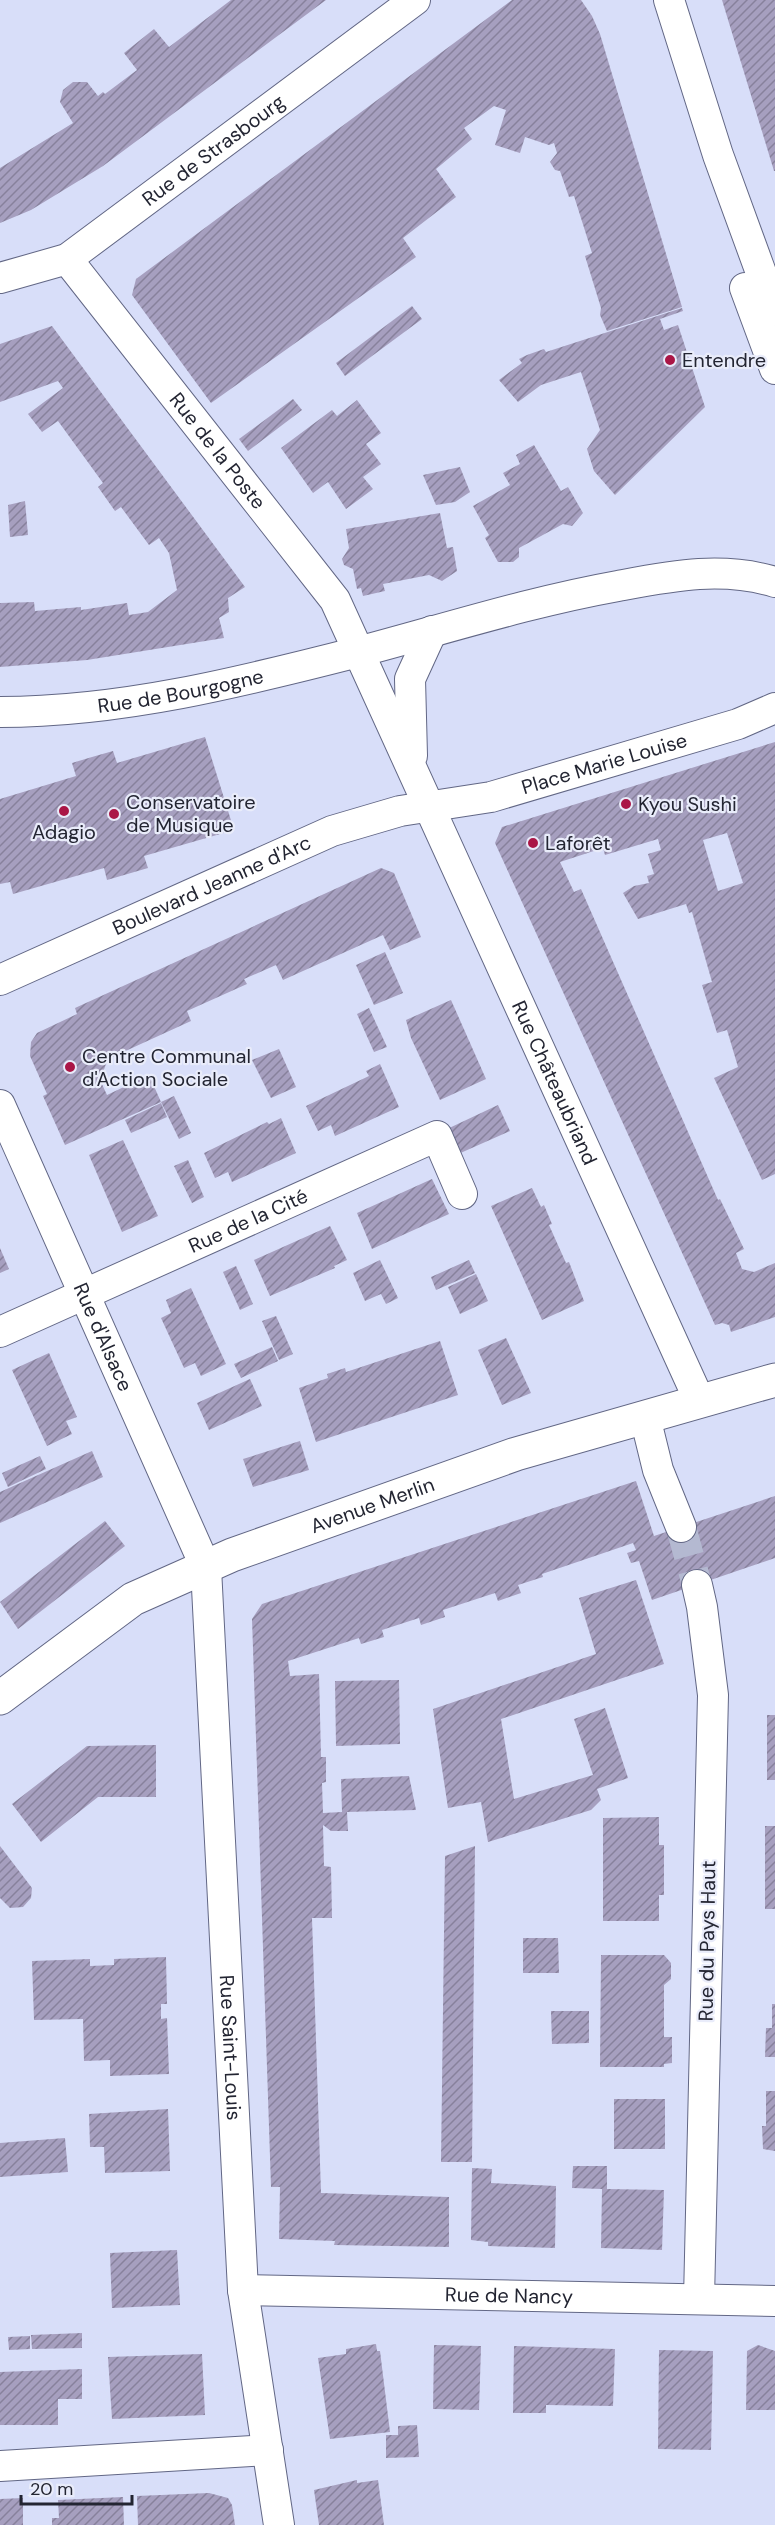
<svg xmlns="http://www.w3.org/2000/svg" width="775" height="2525" viewBox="0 0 775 2525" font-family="'DM Sans',sans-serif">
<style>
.building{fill:url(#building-hatch);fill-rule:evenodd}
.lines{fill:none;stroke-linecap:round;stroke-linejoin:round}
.street-tunnel{stroke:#b4b9d1;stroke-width:30;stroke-dasharray:30 15;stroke-linecap:butt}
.street-casing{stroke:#626785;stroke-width:32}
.secondary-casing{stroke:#626785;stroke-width:35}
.street{stroke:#fff;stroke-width:30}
.secondary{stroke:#fff;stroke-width:33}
.poi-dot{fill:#aa1646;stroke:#e9ecfa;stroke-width:2}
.labels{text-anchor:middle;stroke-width:4.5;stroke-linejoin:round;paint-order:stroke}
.street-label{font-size:20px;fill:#232532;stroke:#e9ecfa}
.poi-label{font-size:20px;fill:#232532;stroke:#e9ecfa;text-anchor:start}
</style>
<defs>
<pattern id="building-hatch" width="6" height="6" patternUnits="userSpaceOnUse" patternTransform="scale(1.5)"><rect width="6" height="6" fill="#a69fbf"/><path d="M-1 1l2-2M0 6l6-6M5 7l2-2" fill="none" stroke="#87819c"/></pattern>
</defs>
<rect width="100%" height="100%" fill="#d8def9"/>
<!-- building -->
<g class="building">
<polygon points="231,0 326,0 103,166 31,210 0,223 0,168 73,123 60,102 63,90 73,82 87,82 98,96 103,92 105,94 137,70 124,53 154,29 169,47"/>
<polygon points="512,0 581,0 592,16 600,34 682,307 607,331 600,315 601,308 585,256 592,253 574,196 569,197 560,171 555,170 550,162 557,153 554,143 549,145 525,137 520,153 495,145 506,110 494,106 464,128 472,139 436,169 456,197 403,238 416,257 211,403 132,295 136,279"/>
<polygon points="722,0 775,0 775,171 774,171"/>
<polygon points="412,306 422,319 345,376 336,363"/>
<polygon points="682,308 683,311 660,319 664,330 678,325 705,407 615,495 594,471 587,449 600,430 581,372 541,385 518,402 499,380 522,363 519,359 527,355 544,349 546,352"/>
<polygon points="52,326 245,587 228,598 229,612 219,618 224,638 87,660 0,667 0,603 34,602 35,611 81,607 81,610 127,603 129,615 148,612 177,590 169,553 159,538 149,545 121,507 115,511 98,487 103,483 58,421 42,432 28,414 63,388 58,381 0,402 0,344"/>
<polygon points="293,399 302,410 248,451 239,439"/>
<polygon points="357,400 381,433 366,444 381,464 363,477 373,489 346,509 328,482 313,493 281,448 332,410 337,416"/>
<polygon points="534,445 561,491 568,487 583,513 572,526 563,524 519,548 519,557 513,562 498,562 485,538 489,535 473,506 510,485 503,473 520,464 516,455"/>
<polygon points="460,467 470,492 455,502 436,505 423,475"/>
<polygon points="25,501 28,535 10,537 8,505"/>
<polygon points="440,513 447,548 453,547 457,571 442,581 429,575 383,584 385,591 363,596 361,588 357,589 353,569 344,565 342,559 349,548 346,529"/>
<polygon points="205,737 234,830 144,856 148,868 107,880 104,868 13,894 10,882 0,884 0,799 76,776 72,763 92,757 113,751 117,763"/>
<path d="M 775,742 L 775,1174 L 762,1180 L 714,1078 L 738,1067 L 727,1030 L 717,1033 L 702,985 L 712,982 L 692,912 L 689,913 L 686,904 L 638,919 L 623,893 L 634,886 L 649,883 L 647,876 L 654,874 L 648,854 L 661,850 L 658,839 L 605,855 L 603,848 L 560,862 L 574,892 L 581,889 L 718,1200 L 720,1199 L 744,1249 L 736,1253 L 742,1269 L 754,1272 L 775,1263 L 775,1317 L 731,1332 L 729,1325 L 722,1323 L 715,1325 L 495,843 L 502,827 ZM 727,833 L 743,883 L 718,891 L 703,840 Z"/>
<polygon points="381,868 394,873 421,937 390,950 383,935 283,980 276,965 244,979 247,984 187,1011 191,1021 108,1059 100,1080 107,1095 149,1075 161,1102 65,1145 43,1096 47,1094 30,1056 31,1042 37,1033 77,1014 75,1008"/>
<polygon points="385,952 403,993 374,1005 356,965"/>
<polygon points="451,1000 486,1079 440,1100 411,1038 406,1020"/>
<polygon points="369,1008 387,1047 374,1052 357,1014"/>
<polygon points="279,1049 296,1087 271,1098 252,1060"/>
<polygon points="380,1064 399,1107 335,1136 331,1125 318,1131 306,1106 369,1076 366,1071"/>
<polygon points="174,1096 191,1133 179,1139 161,1102"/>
<polygon points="161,1103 167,1117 131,1133 125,1120"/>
<polygon points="498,1105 510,1131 456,1155 445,1130"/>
<polygon points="281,1118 296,1153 232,1182 228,1172 215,1178 204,1153 267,1122 269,1124"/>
<polygon points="123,1140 158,1216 122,1232 89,1155"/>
<polygon points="188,1160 204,1197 192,1203 174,1166"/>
<polygon points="432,1179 449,1214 372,1249 357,1213"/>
<polygon points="532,1188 541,1207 544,1205 552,1224 549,1225 566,1263 569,1262 584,1301 542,1320 491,1206"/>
<polygon points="330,1226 347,1260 334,1266 335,1268 270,1296 254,1260"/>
<polygon points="0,1248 9,1269 0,1273"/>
<polygon points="380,1260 398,1298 386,1304 381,1294 365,1301 353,1273"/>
<polygon points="469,1260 475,1273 436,1290 431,1277"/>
<polygon points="236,1266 253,1304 240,1310 223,1272"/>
<polygon points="476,1274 488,1301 460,1314 448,1287"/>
<polygon points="191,1288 226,1364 201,1376 195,1363 184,1368 161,1318 171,1313 166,1300"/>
<polygon points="276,1316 293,1354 279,1360 262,1321"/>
<polygon points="506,1338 531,1393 502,1405 478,1350"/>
<polygon points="440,1341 458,1395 316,1442 299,1388 328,1378 327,1374 345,1368 346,1372"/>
<polygon points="272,1347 278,1361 241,1378 234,1364"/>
<polygon points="49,1353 77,1417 66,1421 72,1434 47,1446 12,1370"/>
<polygon points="250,1379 262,1406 209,1430 197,1403"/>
<polygon points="300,1441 309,1470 253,1487 243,1459"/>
<polygon points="92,1451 103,1477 0,1523 0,1492"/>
<polygon points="40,1456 46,1469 8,1487 2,1473"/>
<polygon points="636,1481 654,1536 775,1496 775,1558 652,1600 639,1561 631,1563 627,1553 636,1550 633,1543 542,1574 543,1577 518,1585 521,1593 498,1601 495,1593 443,1610 445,1617 421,1625 419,1618 382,1630 384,1637 361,1644 359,1638 288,1661 290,1676 319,1674 321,1757 326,1757 326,1782 322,1783 323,1813 342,1812 341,1779 409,1776 416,1810 347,1812 348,1831 331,1831 323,1825 324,1866 331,1867 332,1918 312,1918 321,2193 449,2197 449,2247 334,2245 335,2241 279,2239 280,2187 271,2187 252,1619 262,1604"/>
<polygon points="105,1521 125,1546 18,1629 0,1602"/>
<polygon points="636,1580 664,1664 501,1719 514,1799 593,1775 574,1719 605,1708 628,1778 597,1789 601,1800 591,1810 488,1842 481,1802 448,1808 433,1709 596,1654 579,1598"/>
<polygon points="399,1680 400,1744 336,1746 335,1681"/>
<rect x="767" y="1715" width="8" height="65"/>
<polygon points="156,1745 156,1797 98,1797 41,1842 12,1804 87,1746"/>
<polygon points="659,1817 659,1845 664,1845 664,1895 659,1895 659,1921 603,1921 603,1818"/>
<rect x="765" y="1826" width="10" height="83"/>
<polygon points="0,1846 32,1888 31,1898 23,1907 10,1908 0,1898"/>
<polygon points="475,1846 472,2162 441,2162 445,1856"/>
<polygon points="523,1938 558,1938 559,1973 523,1973"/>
<polygon points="601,1955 664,1955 671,1963 671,1979 664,1985 664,2037 672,2037 672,2063 664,2064 664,2067 600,2067"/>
<polygon points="166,1957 167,2004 161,2004 161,2019 167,2018 169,2074 110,2076 110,2060 84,2061 83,2019 34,2020 32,1961 90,1959 90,1966 114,1965 114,1959"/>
<polygon points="772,2004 775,2004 775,2057 765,2057 766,2028 772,2028"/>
<polygon points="551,2011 589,2011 589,2043 552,2044"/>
<polygon points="766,2091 775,2091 775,2151 763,2149 762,2126 766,2126"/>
<rect x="614" y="2099" width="51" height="50"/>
<polygon points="168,2109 170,2171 105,2173 104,2147 90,2147 89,2114"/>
<polygon points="65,2138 68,2172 0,2177 0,2143"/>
<polygon points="573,2166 607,2166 607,2189 664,2190 662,2250 601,2248 602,2189 572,2188"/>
<polygon points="472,2168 492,2169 491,2183 556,2186 555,2248 488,2246 488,2242 471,2240"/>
<polygon points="177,2250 180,2305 112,2308 110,2253"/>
<polygon points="82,2333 82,2348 32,2349 31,2335"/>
<polygon points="30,2336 30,2349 9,2350 8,2337"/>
<polygon points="376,2344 377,2351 380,2351 390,2432 330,2439 318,2358 346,2354 346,2349"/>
<polygon points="434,2345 481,2346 479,2410 433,2409"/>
<polygon points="758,2345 775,2351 775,2410 746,2410 747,2351"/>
<polygon points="514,2346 615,2349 613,2406 546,2405 546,2413 513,2413"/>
<polygon points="659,2350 713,2351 711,2450 658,2449"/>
<polygon points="202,2354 205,2415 112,2419 108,2357"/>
<polygon points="82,2369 82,2399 58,2399 58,2425 0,2425 0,2372"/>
<polygon points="417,2425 419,2457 386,2458 386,2435 398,2435 398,2426"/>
<polygon points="357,2480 357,2483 378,2480 384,2525 319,2525 314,2490"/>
<polygon points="209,2493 228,2498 232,2505 235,2525 138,2525 137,2496"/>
<polygon points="123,2497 124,2525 52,2525 52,2518 59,2518 58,2500"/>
<polygon points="23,2498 23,2525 0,2525 0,2499"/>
</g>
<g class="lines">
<!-- street-tunnel -->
<polyline class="street-tunnel" points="681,1527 697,1585"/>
<defs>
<g id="street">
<polyline points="669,0 718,155 775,311"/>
<path id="s1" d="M 67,259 L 335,600 L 700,1402"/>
<path id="s2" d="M 0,278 L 67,259 L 415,0"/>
<polyline points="745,288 775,369"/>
<path id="s3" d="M 0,712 C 121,712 241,682 358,652 C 445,629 529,602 618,586 C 672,576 721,566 775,582"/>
<polyline points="412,756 410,679 432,631"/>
<path id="s4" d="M 0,980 L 332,831 L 400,811 L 491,797 L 738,724 L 775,708"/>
<path id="s5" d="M 0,1105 L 206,1568 L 243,2290 L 279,2525"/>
<path id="s6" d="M 0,1332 L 437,1136 L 462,1194"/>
<polyline points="645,1417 658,1470 681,1527"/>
<polyline points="697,1585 702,1607 713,1695 699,2299"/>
<path id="s7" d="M 243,2290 L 775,2301"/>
<polyline points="0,2466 268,2450"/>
</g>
<g id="secondary">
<path id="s8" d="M 0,1698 L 133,1599 L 232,1555 L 516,1454 L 775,1380"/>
</g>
</defs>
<!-- street casing -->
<use href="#street" class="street-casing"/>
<!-- secondary casing -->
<use href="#secondary" class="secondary-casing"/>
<!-- street -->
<use href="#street" class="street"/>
<!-- secondary -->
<use href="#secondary" class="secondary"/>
</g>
<!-- markers -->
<g class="poi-dot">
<circle cx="670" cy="360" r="6"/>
<circle cx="626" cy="804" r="6"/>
<circle cx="64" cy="811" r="6"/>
<circle cx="114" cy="814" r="6"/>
<circle cx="533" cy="843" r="6"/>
<circle cx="70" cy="1067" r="6"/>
</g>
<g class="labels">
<!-- street labels -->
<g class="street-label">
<text dy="7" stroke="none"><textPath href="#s2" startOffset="252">Rue de Strasbourg</textPath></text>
<text dy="7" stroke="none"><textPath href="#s1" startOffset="244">Rue de la Poste</textPath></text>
<text dy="7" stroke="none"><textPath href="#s3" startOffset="182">Rue de Bourgogne</textPath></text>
<text dy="7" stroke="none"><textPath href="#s4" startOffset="645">Place Marie Louise</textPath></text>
<text dy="7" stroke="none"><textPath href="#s4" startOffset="232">Boulevard Jeanne d'Arc</textPath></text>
<text dy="7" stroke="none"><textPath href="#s1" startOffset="964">Rue Châteaubriand</textPath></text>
<text dy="7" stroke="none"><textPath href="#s6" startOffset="272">Rue de la Cité</textPath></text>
<text dy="7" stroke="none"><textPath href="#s5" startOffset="254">Rue d'Alsace</textPath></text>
<text dy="7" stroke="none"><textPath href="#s8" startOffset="423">Avenue Merlin</textPath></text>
<text transform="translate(707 1941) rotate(-89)" y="7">Rue du Pays Haut</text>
<text dy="7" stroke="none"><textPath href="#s5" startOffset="987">Rue Saint-Louis</textPath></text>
<text dy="7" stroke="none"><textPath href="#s7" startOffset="266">Rue de Nancy</textPath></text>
</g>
<!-- poi labels -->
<g class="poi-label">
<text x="682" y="367">Entendre</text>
<text x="126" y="809">Conservatoire<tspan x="126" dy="23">de Musique</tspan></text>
<text x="638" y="811">Kyou Sushi</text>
<text x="64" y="839" text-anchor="middle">Adagio</text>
<text x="545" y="850">Laforêt</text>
<text x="82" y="1063">Centre Communal<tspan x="82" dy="23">d'Action Sociale</tspan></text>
</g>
</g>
<!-- scale -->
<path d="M21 2495v9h111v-9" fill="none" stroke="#232532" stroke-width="3"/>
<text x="30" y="2495" font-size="18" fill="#232532" stroke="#e9ecfa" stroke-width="4.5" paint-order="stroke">20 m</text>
</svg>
